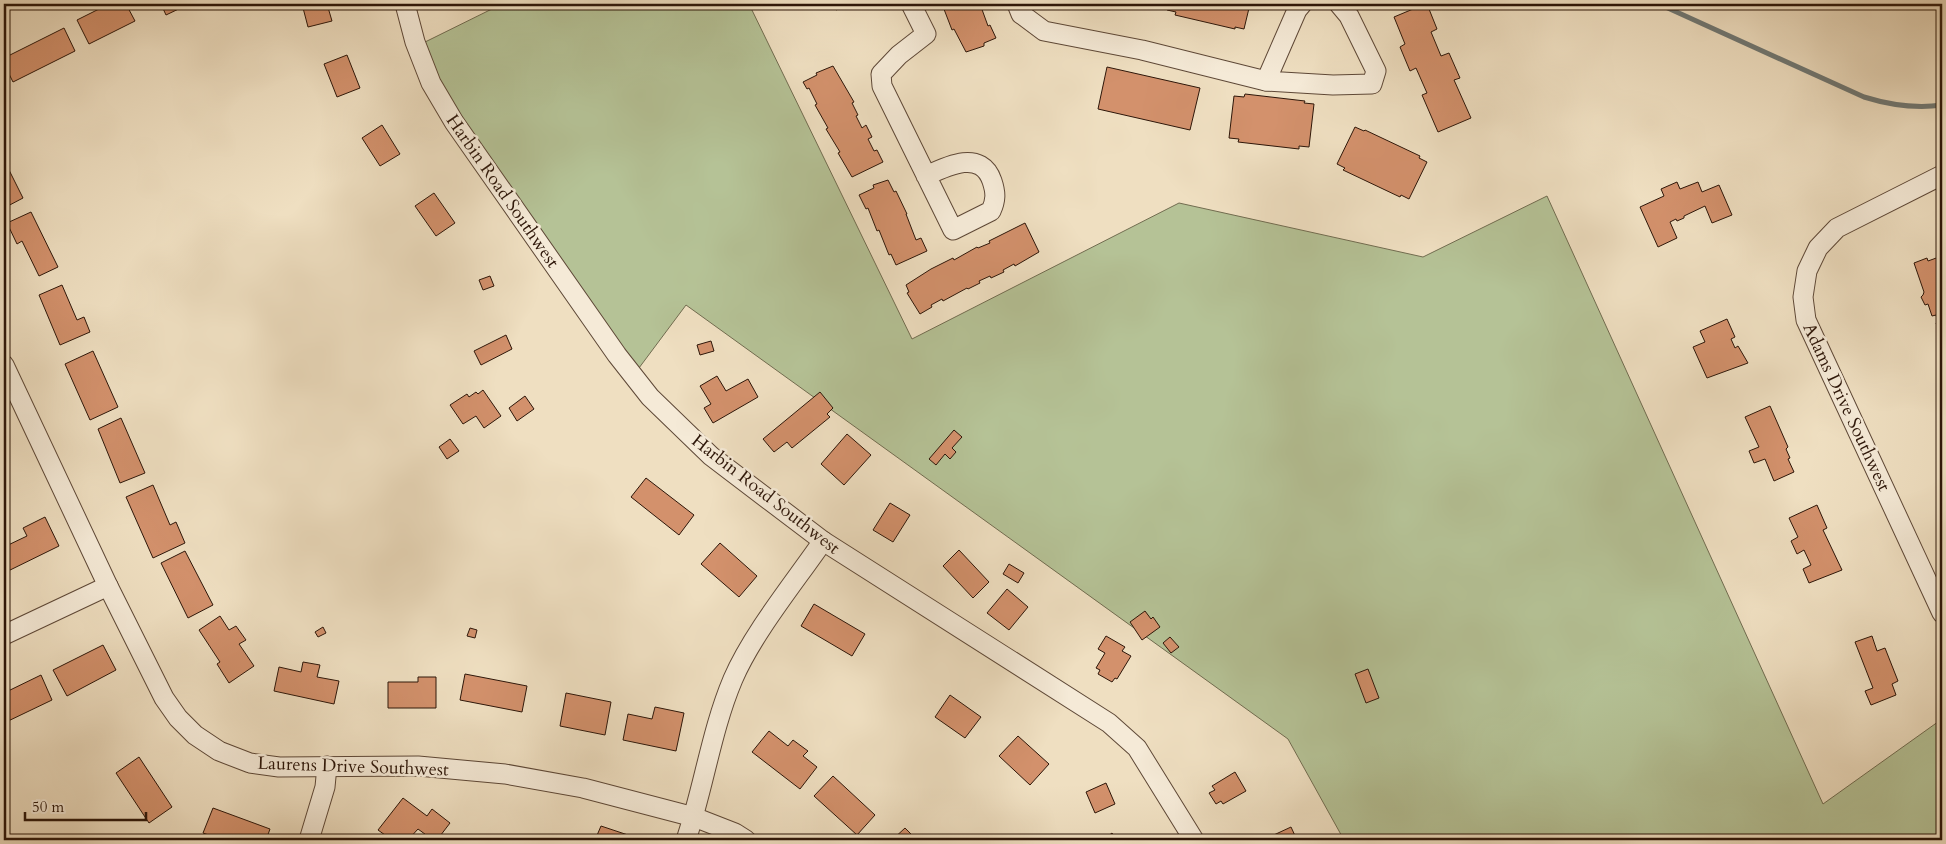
<svg xmlns="http://www.w3.org/2000/svg" width="1946" height="844" viewBox="0 0 1946 844" font-family="Cardo,serif">
<style>
.green{fill:#b5c296;stroke:#716c50}
.lines{fill:none;stroke-linecap:round;stroke-linejoin:round}
.stream{stroke:#707874;stroke-width:5}
.building{fill:#d3916c;stroke:#2d1609}
.minor-casing{stroke:#5e4837;stroke-width:21}
.minor{stroke:#f5ead7;stroke-width:19}
.labels{text-anchor:middle;stroke-width:5;stroke-linejoin:round;paint-order:stroke}
.street-label{font-size:18px;fill:#2d1609;stroke:#f5ead7}
</style>
<rect width="100%" height="100%" fill="#efdfc1"/>
<filter id="stains"><feTurbulence type="fractalNoise" baseFrequency=".004" numOctaves="4"/><feColorMatrix values="0 0 0 0 .2 0 0 0 0 .09 0 0 0 0 .02 0 0 0 .5 -.17"/></filter>
<radialGradient id="worn" r=".72"><stop offset=".6" stop-color="#630" stop-opacity="0"/><stop offset="1" stop-color="#630" stop-opacity=".3"/></radialGradient>
<!-- green -->
<polygon class="green" points="502,4 749,4 912,339 1179,203 1423,257 1547,196 1823,804 1942,719 1942,840 1344,840 1288,739 686,305 633,376 432,95 419,45"/>
<g class="lines">
<!-- stream -->
<path class="stream" d="M 1659,4 L 1864,97 C 1890,105 1915,109 1942,105"/>
</g>
<!-- building -->
<g class="building">
<polygon points="109,4 126,4 135,21 89,44 77,20"/>
<polygon points="161,4 189,4 166,15"/>
<polygon points="302,4 327,4 332,21 308,27"/>
<polygon points="833,4 853,4 849,6 848,4 836,10"/>
<polygon points="942,4 980,4 988,26 990,25 996,38 984,43 984,46 966,52 954,29 952,30"/>
<polygon points="1169,4 1250,4 1244,29 1235,27 1235,29 1175,15 1176,12 1167,10"/>
<polygon points="1425,4 1427,4 1437,29 1431,32 1441,56 1449,53 1460,78 1454,80 1471,118 1438,132 1422,95 1427,93 1416,68 1410,71 1400,47 1405,44 1394,17"/>
<polygon points="64,28 75,51 13,82 4,64 4,58"/>
<polygon points="347,55 360,88 337,97 324,64"/>
<polygon points="833,66 854,102 852,103 858,115 856,116 862,128 866,125 872,137 868,139 874,151 877,150 883,162 852,177 838,153 840,152 826,129 828,128 815,105 817,104 809,88 807,89 803,82 817,75 816,73"/>
<polygon points="1107,67 1200,88 1190,130 1098,109"/>
<polygon points="1245,94 1305,101 1304,103 1314,104 1309,147 1299,146 1299,149 1238,142 1239,139 1229,138 1234,96 1244,97"/>
<polygon points="382,125 400,154 380,166 362,138"/>
<polygon points="1355,127 1364,131 1365,130 1420,156 1419,158 1427,162 1409,199 1401,195 1400,197 1343,170 1345,168 1337,164"/>
<polygon points="4,160 23,198 4,208"/>
<polygon points="888,180 894,192 896,191 907,214 906,214 916,240 921,238 927,251 896,265 891,254 889,255 879,230 877,231 868,208 866,209 859,195 874,188 873,185"/>
<polygon points="1677,182 1680,189 1698,182 1702,192 1719,185 1732,215 1712,223 1705,206 1684,216 1684,218 1677,221 1676,219 1670,222 1677,238 1658,247 1640,207 1664,196 1661,189"/>
<polygon points="434,193 455,223 436,236 415,206"/>
<polygon points="31,212 58,267 39,276 22,241 17,244 7,223"/>
<polygon points="1025,223 1039,252 1015,266 1014,264 1003,270 1004,272 991,278 990,276 979,281 980,283 968,289 967,288 943,301 942,299 931,305 932,307 920,314 907,293 909,292 906,285 931,269 953,258 954,260 977,247 978,248 990,243 989,241"/>
<polygon points="1939,257 1942,257 1942,336 1936,323 1938,322 1936,315 1932,316 1928,304 1925,305 1921,297 1923,295 1924,292 1914,263 1927,258 1928,261"/>
<polygon points="490,276 494,286 483,290 479,280"/>
<polygon points="62,285 77,320 84,317 90,332 60,345 39,295"/>
<polygon points="1727,319 1735,337 1731,339 1735,348 1738,346 1748,363 1707,378 1693,347 1705,342 1700,331"/>
<polygon points="506,335 512,349 481,365 474,351"/>
<polygon points="711,341 714,351 700,355 697,345"/>
<polygon points="93,351 118,407 90,420 65,364"/>
<polygon points="717,376 726,391 748,379 758,397 713,423 704,408 711,404 700,386"/>
<polygon points="483,390 501,416 484,428 476,416 463,424 450,405 467,394 469,397 476,392 478,394"/>
<polygon points="820,392 833,408 827,414 830,417 792,448 787,442 774,452 763,439"/>
<polygon points="525,396 534,409 517,421 509,408"/>
<polygon points="1770,406 1788,447 1786,449 1790,458 1788,459 1794,472 1774,481 1765,459 1754,463 1749,451 1759,447 1745,417"/>
<polygon points="121,418 145,473 120,483 98,429"/>
<polygon points="954,430 962,437 952,448 956,452 950,459 945,454 936,465 929,459"/>
<polygon points="847,434 871,455 844,485 821,464"/>
<polygon points="450,439 459,451 447,459 439,447"/>
<polygon points="646,478 694,515 679,535 631,497"/>
<polygon points="153,485 170,525 176,522 185,543 153,558 126,497"/>
<polygon points="890,503 910,515 893,542 873,530"/>
<polygon points="1817,505 1827,528 1823,530 1842,570 1809,583 1803,569 1811,565 1804,550 1797,554 1791,541 1798,537 1789,518"/>
<polygon points="45,517 59,546 4,573 4,547 27,536 23,528"/>
<polygon points="720,543 757,576 739,597 701,564"/>
<polygon points="959,550 989,582 973,598 943,566"/>
<polygon points="185,551 213,605 188,618 161,563"/>
<polygon points="1009,564 1024,573 1018,583 1003,574"/>
<polygon points="1007,589 1028,607 1009,630 987,613"/>
<polygon points="814,604 865,634 852,656 801,626"/>
<polygon points="1145,611 1151,619 1153,617 1160,627 1142,640 1130,622"/>
<polygon points="220,616 229,630 236,626 246,640 239,644 254,666 229,683 217,664 220,662 199,630"/>
<polygon points="323,627 326,633 318,637 315,632"/>
<polygon points="470,628 477,630 475,638 467,636"/>
<polygon points="1106,636 1125,647 1122,651 1131,656 1117,679 1115,678 1112,682 1098,674 1100,670 1096,668 1105,653 1098,649"/>
<polygon points="1872,636 1877,651 1885,648 1898,681 1892,684 1896,695 1871,705 1865,691 1873,688 1855,642"/>
<polygon points="1170,637 1179,647 1171,653 1163,643"/>
<polygon points="103,645 116,670 67,696 53,670"/>
<polygon points="303,662 320,665 317,677 339,681 334,704 274,691 279,667 301,672"/>
<polygon points="1368,669 1379,698 1366,703 1355,674"/>
<polygon points="465,674 527,686 522,712 460,700"/>
<polygon points="41,675 52,700 4,723 4,693"/>
<polygon points="418,677 436,677 436,708 388,708 388,682 418,682"/>
<polygon points="566,693 611,702 605,735 560,726"/>
<polygon points="950,695 981,717 965,738 935,717"/>
<polygon points="655,707 684,713 676,751 623,740 628,714 652,719"/>
<polygon points="769,731 788,746 793,740 808,751 803,756 817,767 800,789 752,752"/>
<polygon points="1018,736 1049,764 1030,785 999,756"/>
<polygon points="139,757 172,807 149,823 116,773"/>
<polygon points="1235,772 1246,791 1223,804 1221,801 1216,804 1209,793 1215,790 1212,786"/>
<polygon points="833,776 875,815 857,835 814,796"/>
<polygon points="1106,783 1115,804 1095,813 1086,792"/>
<polygon points="403,798 427,816 432,809 450,823 437,840 433,840 418,829 408,840 392,840 378,830"/>
<polygon points="213,808 270,829 266,840 222,840 203,833"/>
<polygon points="601,826 628,835 626,840 595,840"/>
<polygon points="1291,827 1297,840 1263,840"/>
<polygon points="905,828 917,840 892,840"/>
<polygon points="1112,833 1117,840 1103,840"/>
</g>
<g class="lines">
<defs>
<g id="minor">
<polyline points="405,4 415,42 431,83 454,122 617,355 650,397 711,456 823,541 1109,723 1137,748 1194,840"/>
<path d="M 911,4 L 926,34 L 899,55 L 881,74 L 882,86 L 953,230 L 991,211 C 996,200 996,193 992,181 C 981,149 947,166 926,176"/>
<polyline points="1017,4 1021,14 1044,31 1142,50 1266,81"/>
<polyline points="1302,4 1297,10 1266,81 1333,85 1372,84 1376,71 1349,16 1339,4"/>
<polyline points="1942,175 1837,228 1818,248 1807,271 1803,297 1806,320 1942,613"/>
<polyline points="4,365 108,586 164,698 178,718 195,735 219,751 250,763 279,767 418,766 505,774 583,788 694,817 735,833 746,840"/>
<polyline points="4,635 108,586"/>
<polyline points="309,840 325,787 327,766"/>
<path d="M 686,840 C 704,787 711,731 733,679 C 753,633 794,583 823,541"/>
</g>
</defs>
<!-- minor casing -->
<use href="#minor" class="minor-casing"/>
<!-- minor -->
<use href="#minor" class="minor"/>
</g>
<g class="labels">
<!-- street labels -->
<g class="street-label">
<text transform="translate(503 191) rotate(55)" y="6">Harbin Road Southwest</text>
<text transform="translate(1847 407) rotate(65)" y="6">Adams Drive Southwest</text>
<text transform="translate(766 494) rotate(38)" y="6">Harbin Road Southwest</text>
<text transform="translate(353 766) rotate(2)" y="6">Laurens Drive Southwest</text>
</g>
</g>
<!-- margin -->
<rect width="1946" height="844" fill="none" stroke="#efdfc1" stroke-width="20"/>
<rect x="5" y="5" width="1936" height="834" fill="none" stroke="#2d1609" stroke-width="2.5"/>
<rect x="10" y="10" width="1926" height="824" fill="none" stroke="#2d1609"/>
<!-- scale -->
<path d="M25 812v8h121v-8" fill="none" stroke="#2d1609" stroke-width="2.5"/>
<text x="32" y="812" font-size="15" fill="#2d1609" stroke="#f5ead7" stroke-width="4" paint-order="stroke">50 m</text>
<rect width="100%" height="100%" filter="url(#stains)"/>
<rect width="100%" height="100%" fill="url(#worn)"/>
</svg>
